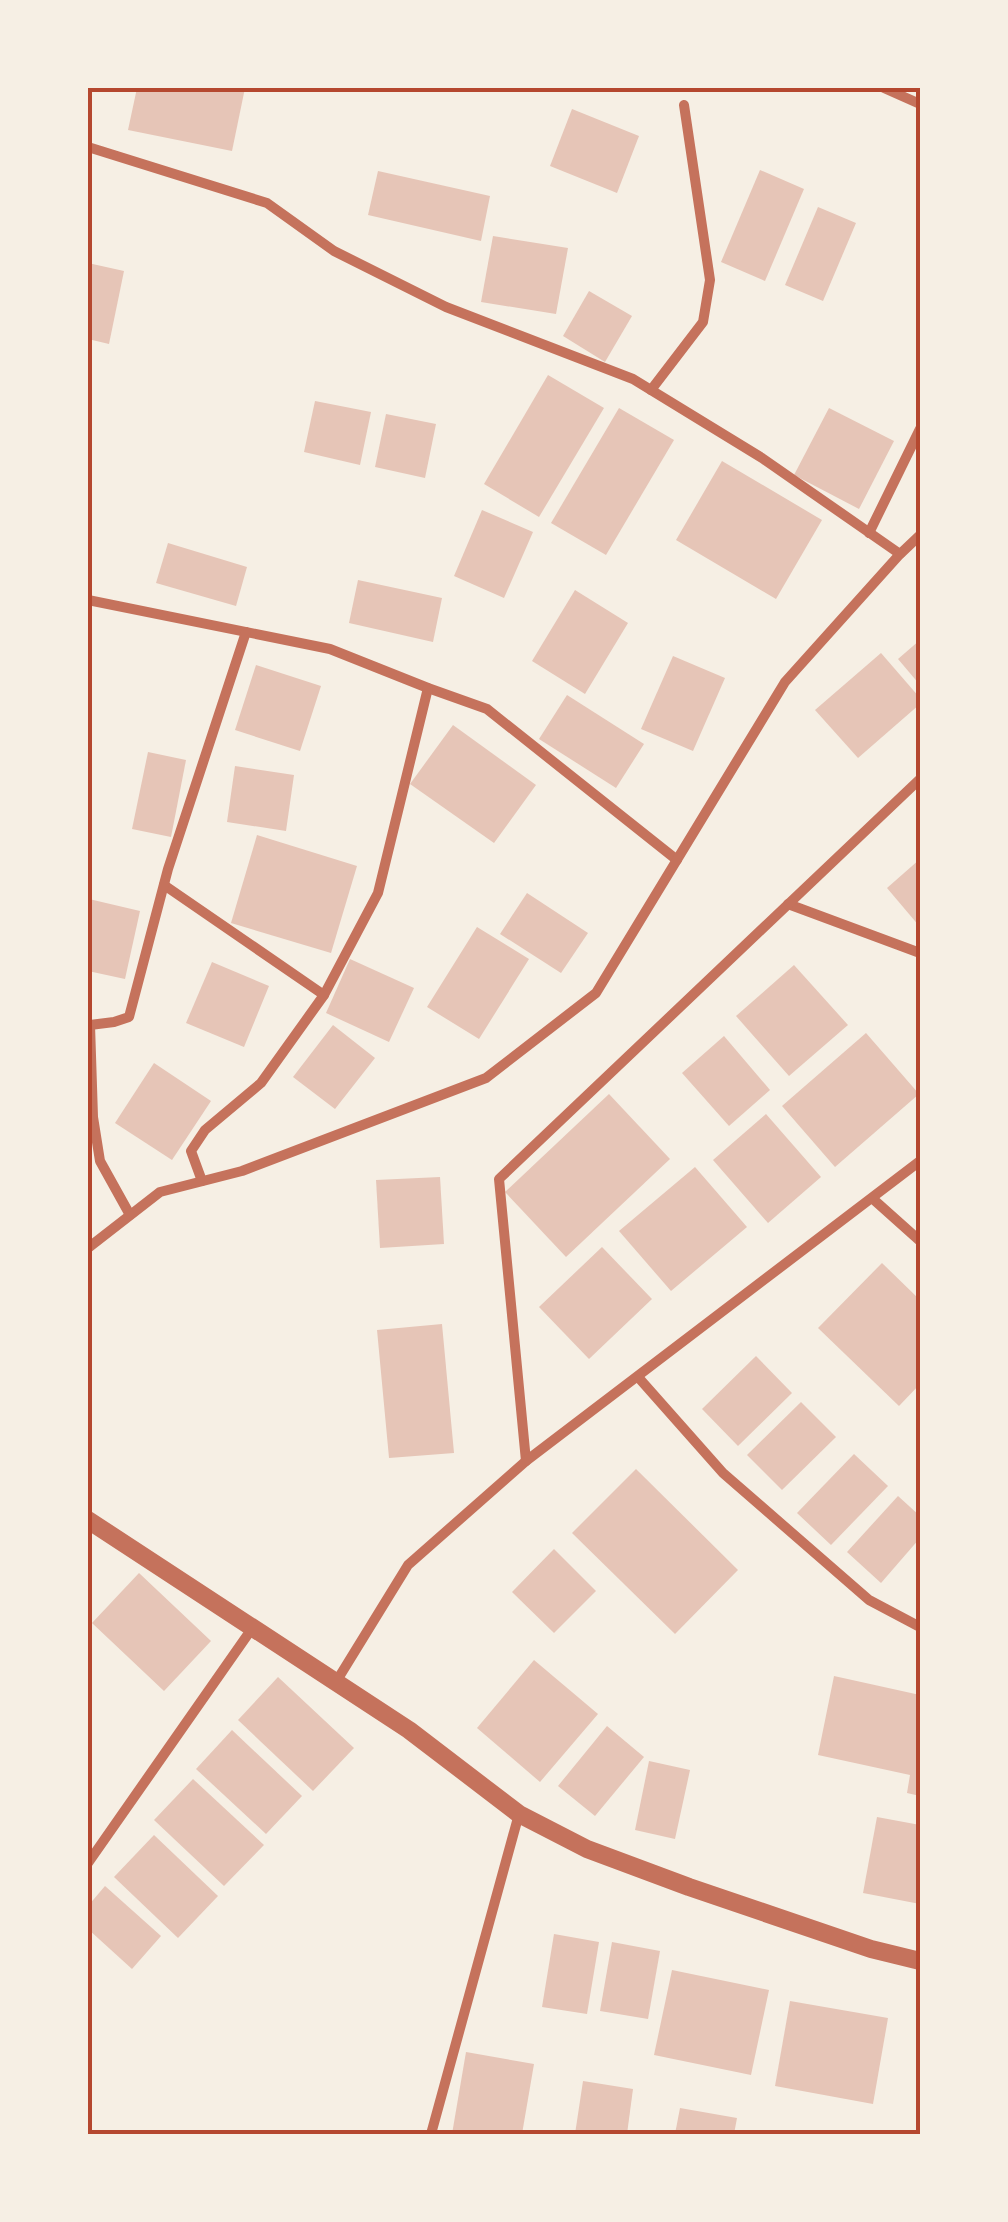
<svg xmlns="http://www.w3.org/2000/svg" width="1008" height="2222" viewBox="0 0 1008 2222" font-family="Helvetica,sans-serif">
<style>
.building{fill:#e6c5b7}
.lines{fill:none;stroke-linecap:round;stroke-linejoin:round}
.minor{stroke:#c5725c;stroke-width:10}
.tertiary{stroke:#c5725c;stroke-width:18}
.neatline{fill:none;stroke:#b5482f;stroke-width:4}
</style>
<rect width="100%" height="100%" fill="#f6efe4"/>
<!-- building -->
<g class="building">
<polygon points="137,88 245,88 232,151 128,130"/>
<polygon points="572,109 639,136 617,193 550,166"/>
<polygon points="760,170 804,189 765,281 721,262"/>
<polygon points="378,171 490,196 481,241 368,215"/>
<polygon points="818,207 856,223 823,301 785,285"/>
<polygon points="493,236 568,248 556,314 481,302"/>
<polygon points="88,263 124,271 109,344 88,339"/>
<polygon points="589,291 632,316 605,362 563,336"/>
<polygon points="548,375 604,408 539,517 484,484"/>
<polygon points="315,401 371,412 360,465 304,452"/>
<polygon points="619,408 674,440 606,555 551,523"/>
<polygon points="829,408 894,441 859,509 794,475"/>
<polygon points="386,414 436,424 425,478 375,467"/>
<polygon points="722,461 822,520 776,599 676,540"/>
<polygon points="482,510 533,532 504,598 454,576"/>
<polygon points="168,543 247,567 236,606 156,583"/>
<polygon points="358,580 442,598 433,642 349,623"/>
<polygon points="575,590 628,623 585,694 532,661"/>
<polygon points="920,640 920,685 898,659"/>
<polygon points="881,653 920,698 920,704 858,758 815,710"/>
<polygon points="673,656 725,678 693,751 641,729"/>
<polygon points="256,665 321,686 300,751 235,730"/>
<polygon points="567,695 644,744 616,788 539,739"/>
<polygon points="453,725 536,785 494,843 410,784"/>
<polygon points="148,752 186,760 171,837 132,829"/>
<polygon points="235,766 294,775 286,831 227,822"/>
<polygon points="257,835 357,866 331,953 231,923"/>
<polygon points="920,859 920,927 887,888"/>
<polygon points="527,893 588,933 561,973 500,934"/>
<polygon points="89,899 140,911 125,979 88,971"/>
<polygon points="477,927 529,959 479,1039 427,1007"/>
<polygon points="350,959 414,988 389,1042 326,1013"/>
<polygon points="212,962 269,986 244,1047 186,1023"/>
<polygon points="794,965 848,1025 789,1076 736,1016"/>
<polygon points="333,1025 375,1058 335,1109 293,1077"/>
<polygon points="866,1033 919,1094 835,1167 782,1106"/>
<polygon points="724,1036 770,1090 729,1126 682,1073"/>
<polygon points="154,1063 211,1101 172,1160 115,1123"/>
<polygon points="609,1094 670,1159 566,1257 505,1192"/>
<polygon points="766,1114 821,1177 768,1223 713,1160"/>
<polygon points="695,1167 747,1227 671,1291 619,1231"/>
<polygon points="440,1177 444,1244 380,1248 376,1180"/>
<polygon points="602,1247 652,1299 589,1359 539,1307"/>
<polygon points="882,1263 920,1300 920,1384 899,1406 818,1328"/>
<polygon points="442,1324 454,1453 389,1458 377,1330"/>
<polygon points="756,1356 792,1393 738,1446 702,1409"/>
<polygon points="801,1402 836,1437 782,1490 747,1455"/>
<polygon points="854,1454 888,1486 831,1545 797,1513"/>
<polygon points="636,1469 738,1570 675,1634 572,1533"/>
<polygon points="898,1496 920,1516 920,1538 881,1583 847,1552"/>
<polygon points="554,1549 596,1591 554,1633 512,1592"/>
<polygon points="139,1573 211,1641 164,1691 92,1623"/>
<polygon points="534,1660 598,1714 540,1782 477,1728"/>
<polygon points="834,1676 920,1695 920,1796 907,1793 910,1775 818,1755"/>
<polygon points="278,1677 354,1748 313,1791 238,1720"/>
<polygon points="607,1726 644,1757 595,1816 558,1786"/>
<polygon points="232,1730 302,1796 266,1834 196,1769"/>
<polygon points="649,1761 690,1770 675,1839 635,1830"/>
<polygon points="193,1779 264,1845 224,1886 154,1820"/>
<polygon points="877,1817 920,1825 920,1904 863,1893"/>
<polygon points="154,1835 218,1896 178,1938 114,1877"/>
<polygon points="105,1886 161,1936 132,1969 88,1929 88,1906"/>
<polygon points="554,1934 599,1942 587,2014 542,2007"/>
<polygon points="612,1942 660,1951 648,2019 600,2011"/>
<polygon points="672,1970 769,1990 751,2075 654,2055"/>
<polygon points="790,2001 888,2018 873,2104 775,2086"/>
<polygon points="466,2052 534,2064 522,2134 452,2134"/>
<polygon points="583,2081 633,2089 627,2134 575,2134"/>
<polygon points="680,2108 737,2118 734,2134 675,2134"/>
</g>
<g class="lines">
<!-- minor -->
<g class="minor">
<polyline points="884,88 920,104"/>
<polyline points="88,147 267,203 334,251 446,307 633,379 762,458 900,554"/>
<polyline points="651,390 703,322 710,280 684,105"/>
<polyline points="869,533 920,429"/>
<polyline points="88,600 330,649 428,688 487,709 677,860"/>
<polyline points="164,885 324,995"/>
<polyline points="788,904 920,953"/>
<polyline points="88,1024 90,1025 93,1117 100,1161 130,1215"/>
<polyline points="90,1025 114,1022 129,1017 168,869 246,632"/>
<polyline points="202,1181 191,1151 205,1130 261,1083 324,995 378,893 428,688"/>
<polyline points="873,1199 920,1241"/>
<polyline points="88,1248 160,1192 242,1171 486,1078 596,993 785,682 900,554 920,535"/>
<polyline points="638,1377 723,1473 869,1600 920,1627"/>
<polyline points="526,1461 499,1179 920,779"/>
<polyline points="336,1682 408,1565 526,1461 920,1161"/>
<polyline points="88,1863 253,1627"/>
<polyline points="431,2134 519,1814"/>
</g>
<!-- tertiary -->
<polyline class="tertiary" points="88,1520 409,1730 519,1814 587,1849 689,1887 871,1949 920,1961"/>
</g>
<!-- border -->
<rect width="1008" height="2222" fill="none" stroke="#f6efe4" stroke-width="180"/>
<rect x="90" y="90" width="828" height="2042" class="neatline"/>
</svg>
